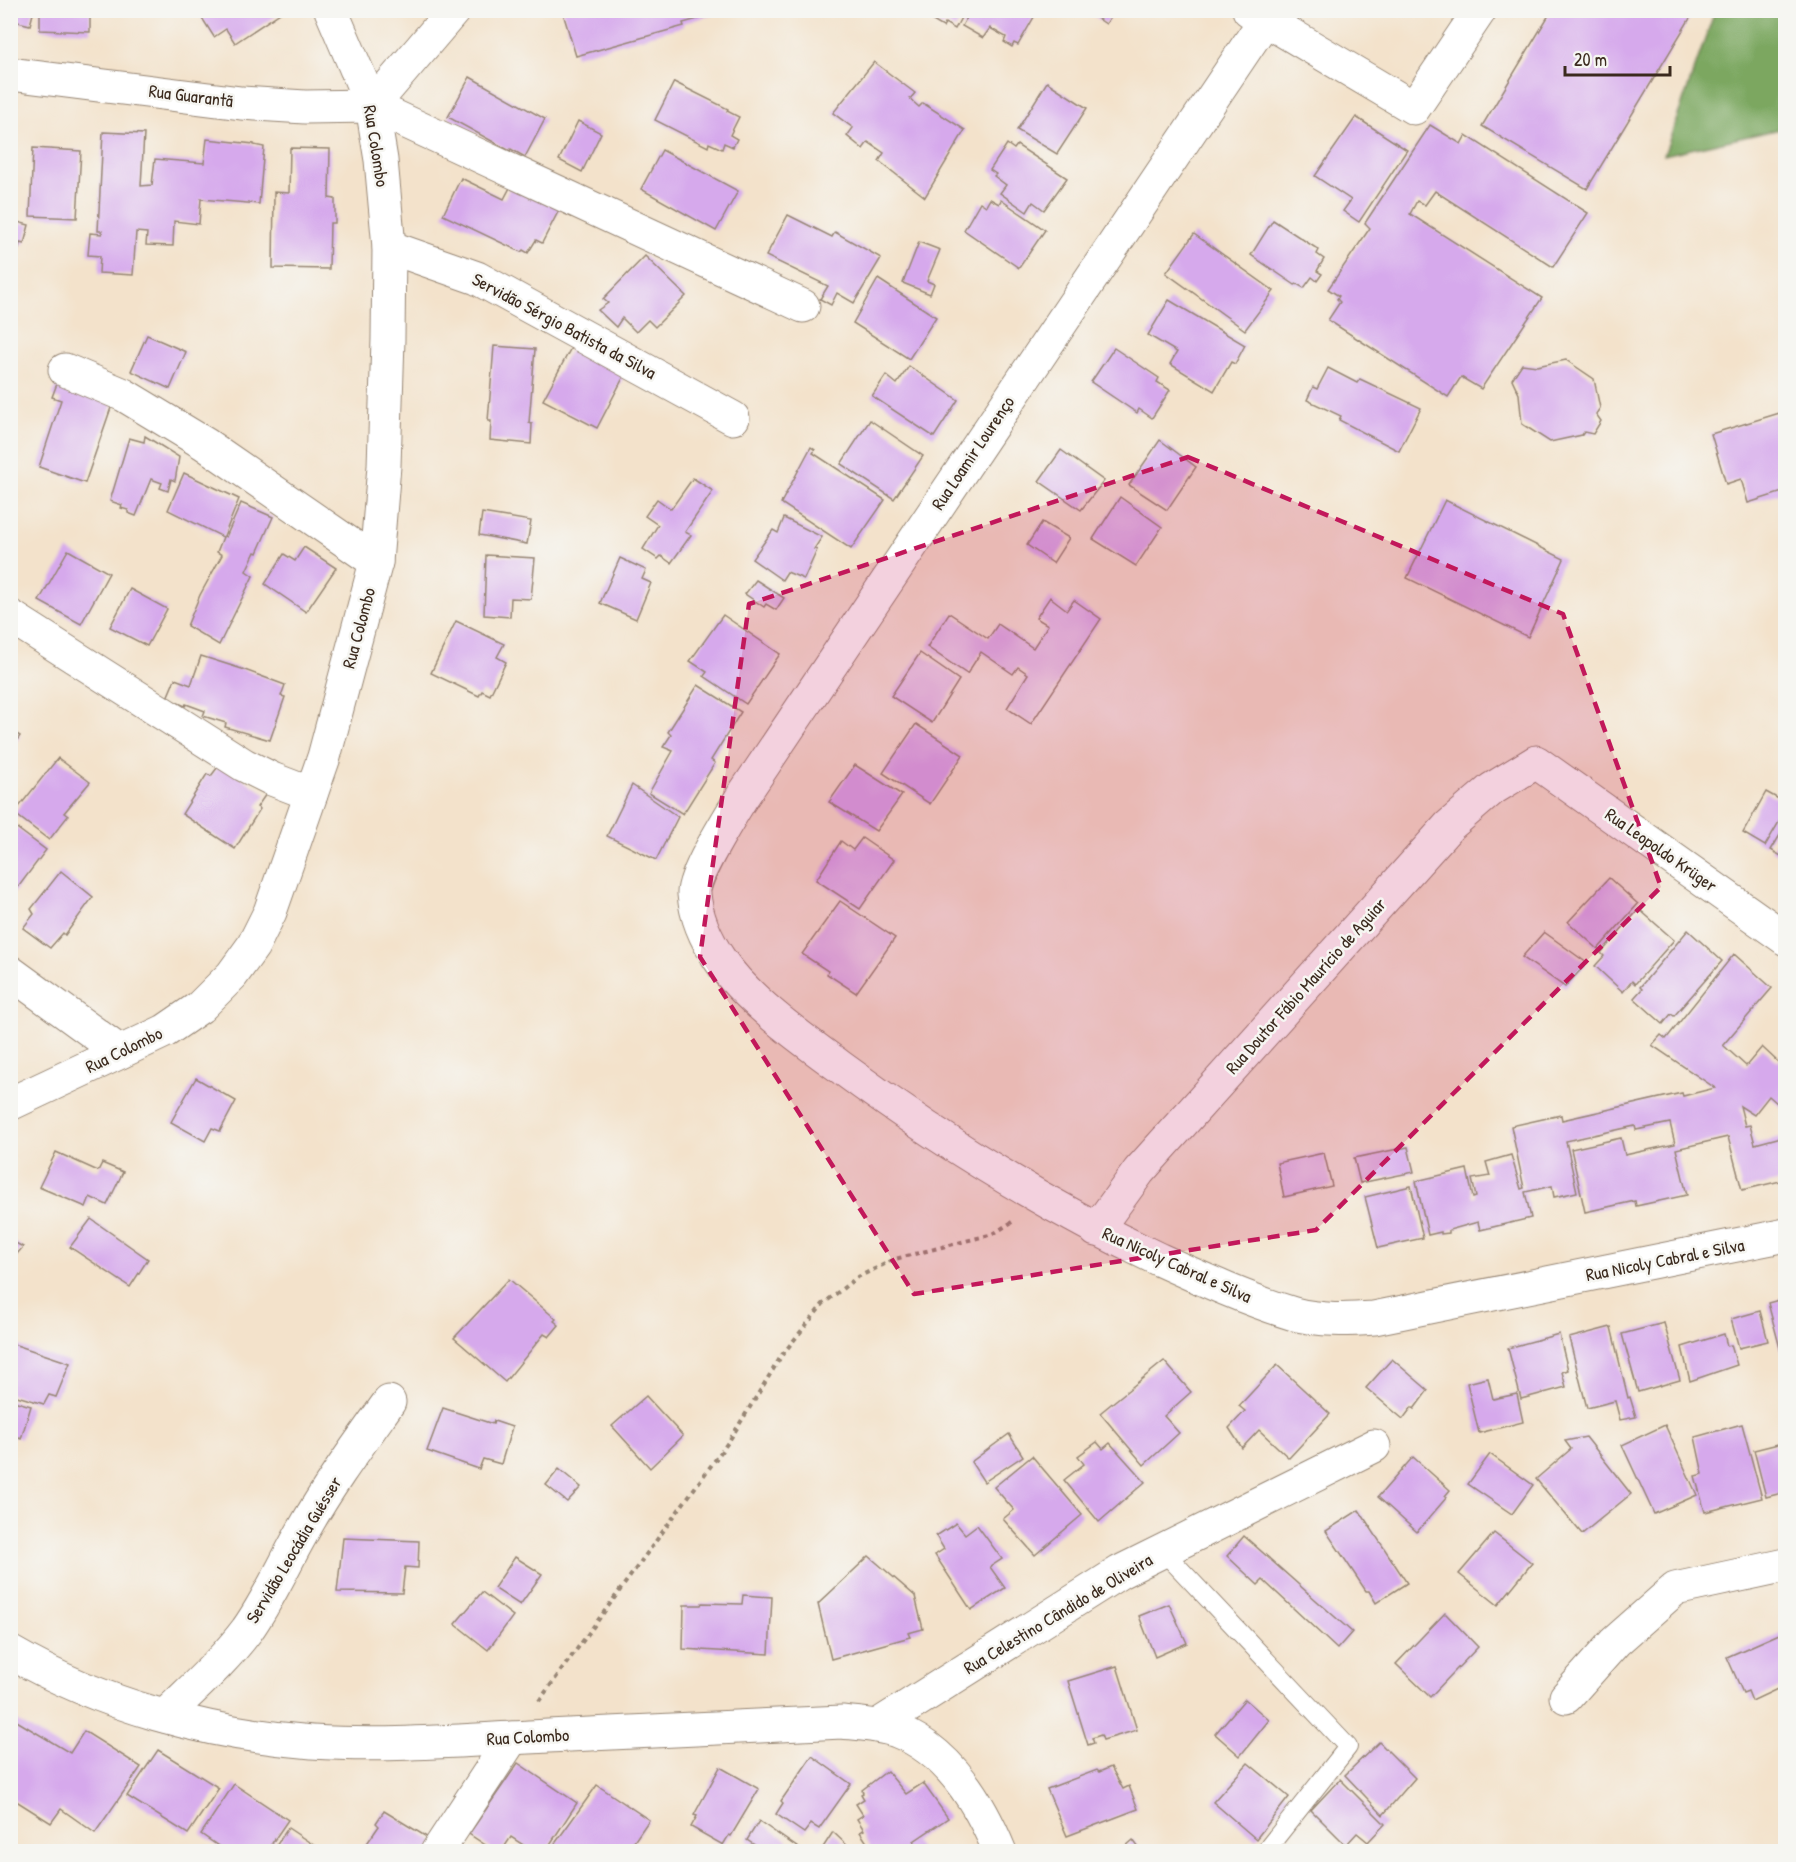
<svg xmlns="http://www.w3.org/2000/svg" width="1796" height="1862" viewBox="0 0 1796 1862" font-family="'Patrick Hand',sans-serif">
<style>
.forest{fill:#7ba760;stroke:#5b683f;stroke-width:1.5}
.building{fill:#d6a9ec}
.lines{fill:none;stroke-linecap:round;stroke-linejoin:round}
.service-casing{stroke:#978674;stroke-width:20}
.minor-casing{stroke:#978674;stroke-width:35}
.tertiary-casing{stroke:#978674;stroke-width:35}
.path{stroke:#978674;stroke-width:4;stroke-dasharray:4.5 4.5;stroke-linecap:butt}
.service{stroke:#fff;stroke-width:18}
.minor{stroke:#fff;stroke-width:33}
.tertiary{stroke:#fff;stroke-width:33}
.marked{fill:#c2185b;fill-opacity:0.2;stroke:#c2185b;stroke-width:4.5;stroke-dasharray:12 8;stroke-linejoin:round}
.labels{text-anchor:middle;stroke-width:5;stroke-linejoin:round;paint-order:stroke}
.street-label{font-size:18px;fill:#3b2a1e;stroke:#f6f6f2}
</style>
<rect width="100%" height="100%" fill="#f6f6f2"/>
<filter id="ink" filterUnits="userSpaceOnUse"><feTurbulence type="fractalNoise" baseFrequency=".0167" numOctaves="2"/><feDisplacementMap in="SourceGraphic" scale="12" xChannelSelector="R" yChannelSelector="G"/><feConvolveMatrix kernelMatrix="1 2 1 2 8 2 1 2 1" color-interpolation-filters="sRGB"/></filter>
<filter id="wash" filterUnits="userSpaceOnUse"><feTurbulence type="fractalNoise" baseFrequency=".008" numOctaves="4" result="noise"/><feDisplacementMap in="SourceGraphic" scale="24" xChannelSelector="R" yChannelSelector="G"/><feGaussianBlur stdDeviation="1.35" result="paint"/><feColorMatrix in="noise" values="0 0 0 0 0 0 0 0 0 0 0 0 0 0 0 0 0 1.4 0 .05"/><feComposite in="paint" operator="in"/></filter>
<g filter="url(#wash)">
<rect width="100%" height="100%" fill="#f3e2cb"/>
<!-- forest -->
<polygon class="forest" points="1715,11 1785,11 1785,128 1664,155"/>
<g id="blocks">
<!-- building -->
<g class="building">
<polygon points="10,10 34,10 30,25 10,20"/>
<polygon points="40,10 90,10 90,32 40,30"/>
<polygon points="197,10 278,10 280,13 235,43 226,29 214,37"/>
<polygon points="562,10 715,10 716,14 683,23 684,26 576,56"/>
<polygon points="914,10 965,10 955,29 945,23 943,27"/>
<polygon points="971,10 1038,10 1018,45 1014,43 1012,47 1004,42 1006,37 990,28 983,38 962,26"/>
<polygon points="1085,10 1115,10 1106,24"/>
<polygon points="1552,10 1695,10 1587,189 1482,126"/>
<polygon points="874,62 915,93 910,99 919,107 923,103 965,130 925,197 879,161 884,153 868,142 863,149 847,136 853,128 833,113"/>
<polygon points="470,77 545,119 525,157 511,149 510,151 448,117"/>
<polygon points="674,82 728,109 727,111 739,117 730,135 737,139 733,147 724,143 722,149 709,143 708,147 655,120"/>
<polygon points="1047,82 1087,108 1057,154 1017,130"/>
<polygon points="1356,117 1407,150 1359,222 1343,211 1351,200 1315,176"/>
<polygon points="578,121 601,133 582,172 559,160"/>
<polygon points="1430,125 1461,144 1466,135 1588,213 1553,267 1435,191 1425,205 1417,201 1410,214 1542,298 1481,389 1461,377 1448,397 1328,320 1340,302 1337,299 1339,296 1328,289 1370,228 1365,223"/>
<polygon points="103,132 144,134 141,186 152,185 155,159 204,163 207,139 254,144 254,145 264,147 259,204 201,199 199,224 174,221 173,246 146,245 147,233 136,232 133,275 99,273 100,256 88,255 90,233 102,234 102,231 98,231"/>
<polygon points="1007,144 1014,149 1017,145 1067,178 1044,210 1033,202 1027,212 1000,193 1006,185 994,176 996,174 990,170"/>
<polygon points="33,148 81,151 77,218 30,216"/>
<polygon points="290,148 330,149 329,198 335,199 335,223 330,223 329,269 273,268 274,192 289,193"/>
<polygon points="662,150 738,191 716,231 641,189"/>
<polygon points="461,178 504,199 513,182 561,206 542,243 536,240 528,253 523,250 521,252 443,215"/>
<polygon points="990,199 999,204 1001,200 1045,230 1019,268 964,230 980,202 986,206"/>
<polygon points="788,215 832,237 835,232 881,258 854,303 837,293 831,305 820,299 828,286 766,256"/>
<polygon points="10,220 29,225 24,244 20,243 11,275"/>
<polygon points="1273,220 1319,250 1317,254 1324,259 1317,271 1322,274 1317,281 1312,277 1304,288 1297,284 1295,285 1251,255"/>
<polygon points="1194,234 1274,291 1245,330 1166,273"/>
<polygon points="919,242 940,250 927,281 934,284 930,294 903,283"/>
<polygon points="645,256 686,296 655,327 648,320 636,332 622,318 616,327 598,310 608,303 603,299"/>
<polygon points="878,279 936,317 909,359 853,323"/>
<polygon points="1169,300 1245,345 1235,364 1231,362 1214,391 1170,364 1177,352 1148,335"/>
<polygon points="147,335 186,352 170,389 131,371"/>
<polygon points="494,346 535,349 529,423 532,424 531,444 490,440 491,421 488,421"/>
<polygon points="572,346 625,374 597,428 543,400"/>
<polygon points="1114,348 1159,378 1157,382 1170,390 1152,418 1139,409 1137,413 1091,382"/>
<polygon points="1566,360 1594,379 1600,408 1596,414 1601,421 1593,434 1584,432 1582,435 1550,442 1522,424 1519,394 1512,379 1522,364 1537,366"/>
<polygon points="909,366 958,400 934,437 872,396 886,375 897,384"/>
<polygon points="1328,368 1357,383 1360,379 1421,408 1399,451 1339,420 1341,416 1307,400 1313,387 1317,389"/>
<polygon points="58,381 114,399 85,483 39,467 61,400 52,397"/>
<polygon points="1786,411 1786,491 1748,503 1741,479 1726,484 1711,434"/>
<polygon points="870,420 923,456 894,499 841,464"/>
<polygon points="145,436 179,457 175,481 171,479 168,491 160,488 162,483 151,479 136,516 128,513 128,510 121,508 122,505 110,501 129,438 144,442"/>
<polygon points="1160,440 1196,467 1167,510 1129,485"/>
<polygon points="811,447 815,450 813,453 885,500 851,549 781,503"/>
<polygon points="1061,450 1104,481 1081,510 1039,481"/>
<polygon points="184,473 239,499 224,536 226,537 241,503 273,517 257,553 255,552 246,571 253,576 219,645 187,626 200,595 222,555 217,552 223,537 168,510"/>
<polygon points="693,478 713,491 685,532 691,535 671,563 661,556 658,559 643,549 658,525 645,516 657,499 671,509"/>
<polygon points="1120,497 1162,527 1136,566 1093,539"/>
<polygon points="1445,500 1564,559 1528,637 1407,578"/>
<polygon points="482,513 531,521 527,544 479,535"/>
<polygon points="784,518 822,537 814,549 817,550 804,579 787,572 782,580 752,559 773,530 778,533"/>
<polygon points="1042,522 1069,538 1053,563 1027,545"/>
<polygon points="304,547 336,568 306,612 265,584 284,554 295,561"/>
<polygon points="68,550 109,573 81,624 39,601"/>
<polygon points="486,555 535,558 531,599 511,598 510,617 484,615"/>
<polygon points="620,558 646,570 642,579 651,583 636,619 600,603"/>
<polygon points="756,580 784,598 776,610 766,604 764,607 745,594"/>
<polygon points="130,589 167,609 147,646 110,627"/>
<polygon points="1050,597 1067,610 1074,600 1101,619 1031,724 1007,708 1028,674 1018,667 1013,674 981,652 967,674 927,647 949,613 988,639 998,624 1033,648 1048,625 1036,618"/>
<polygon points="723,615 780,654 746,704 704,676 707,672 690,661"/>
<polygon points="456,621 504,644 497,657 506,662 490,695 482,691 479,696 431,673"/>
<polygon points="920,653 959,680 932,723 891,696"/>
<polygon points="201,656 242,669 285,685 281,696 285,697 270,740 225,727 226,723 203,716 205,711 186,704 185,706 167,698 175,679 191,685"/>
<polygon points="698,685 741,712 711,760 715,763 683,814 649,793 673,751 663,747 671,735 668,732"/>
<polygon points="916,724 963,755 930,804 883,773"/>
<polygon points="10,730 20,736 10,750"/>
<polygon points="58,758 90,782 64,813 68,816 49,840 14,813"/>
<polygon points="220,764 266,794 257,807 260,809 235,849 182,814 207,774 211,776"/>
<polygon points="855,765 902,795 876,831 829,802"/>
<polygon points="632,785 678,817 656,860 607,836"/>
<polygon points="1766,792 1786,803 1786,810 1765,846 1743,833"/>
<polygon points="10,823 46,850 10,898"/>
<polygon points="1786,825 1786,859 1771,850"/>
<polygon points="862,838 894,860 860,909 816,880 841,841 853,850"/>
<polygon points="61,871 93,897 65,935 63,933 50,948 23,928 34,914 31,909"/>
<polygon points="1609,878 1638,904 1598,949 1568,922"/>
<polygon points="840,901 895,938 856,993 827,974 828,971 802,954"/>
<polygon points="1639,909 1674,940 1635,984 1632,981 1623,992 1595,966 1604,956 1601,953"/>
<polygon points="1688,930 1722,961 1674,1016 1671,1014 1663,1024 1634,998 1642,989 1640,987"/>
<polygon points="1544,932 1587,963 1565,987 1522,957"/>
<polygon points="1734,954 1772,988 1723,1045 1746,1066 1762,1047 1778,1062 1786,1053 1786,1111 1769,1096 1754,1115 1740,1106 1745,1126 1750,1125 1755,1144 1785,1136 1783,1135 1786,1131 1785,1180 1742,1190 1728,1137 1676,1149 1687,1195 1636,1206 1635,1201 1585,1212 1571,1149 1621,1138 1625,1155 1675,1144 1670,1123 1636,1130 1635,1126 1566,1141 1577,1192 1554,1197 1552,1186 1525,1192 1531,1218 1480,1230 1478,1222 1449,1230 1449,1233 1441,1234 1441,1232 1428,1235 1416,1181 1467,1169 1473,1198 1476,1197 1472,1179 1490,1176 1486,1162 1511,1155 1521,1189 1524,1188 1511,1126 1561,1115 1562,1120 1682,1093 1683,1096 1715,1088 1652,1045 1661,1035 1666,1039"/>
<polygon points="196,1078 236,1101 220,1131 212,1128 205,1141 171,1122"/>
<polygon points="1408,1147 1414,1172 1360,1183 1354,1158"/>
<polygon points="56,1152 98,1171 102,1163 123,1172 107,1205 90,1197 86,1207 39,1187"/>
<polygon points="1324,1153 1332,1186 1284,1197 1277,1163"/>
<polygon points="1411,1186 1423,1238 1378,1248 1365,1197"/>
<polygon points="91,1219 148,1259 130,1287 70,1247"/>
<polygon points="10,1240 23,1247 10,1262"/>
<polygon points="509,1279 556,1319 554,1321 559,1325 549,1337 544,1334 505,1382 454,1338"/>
<polygon points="1786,1298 1786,1367 1785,1367 1768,1303"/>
<polygon points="1760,1311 1768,1341 1739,1348 1731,1319"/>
<polygon points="1664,1323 1680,1380 1638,1392 1622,1334"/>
<polygon points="1611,1327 1628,1398 1630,1397 1636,1417 1620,1420 1615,1401 1587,1408 1569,1338"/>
<polygon points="1559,1334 1568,1370 1562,1372 1566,1387 1521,1399 1508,1348"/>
<polygon points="1724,1334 1727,1346 1731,1345 1737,1365 1690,1381 1682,1347"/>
<polygon points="10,1343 70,1363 56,1397 49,1395 44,1404 10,1394"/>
<polygon points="1392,1359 1428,1390 1414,1409 1412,1407 1403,1419 1366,1388"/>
<polygon points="1164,1361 1191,1392 1164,1416 1179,1433 1144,1465 1100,1413"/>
<polygon points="1277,1365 1330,1414 1289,1458 1259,1430 1242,1448 1229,1428 1245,1411 1239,1406"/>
<polygon points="1488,1378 1493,1399 1517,1394 1523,1422 1479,1433 1467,1383"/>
<polygon points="646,1396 683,1436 650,1468 612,1426"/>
<polygon points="10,1400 31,1406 21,1439 14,1436 10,1441"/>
<polygon points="443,1408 493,1424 494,1421 512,1427 501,1464 483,1459 479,1469 427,1451"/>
<polygon points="1742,1424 1762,1498 1705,1512 1695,1476 1703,1474 1695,1437"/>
<polygon points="1665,1425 1697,1495 1654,1514 1622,1445"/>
<polygon points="1009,1434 1023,1456 984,1482 971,1462"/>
<polygon points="1586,1437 1631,1494 1582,1534 1536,1479 1571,1449 1565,1441"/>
<polygon points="1097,1442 1103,1449 1110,1443 1145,1482 1099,1522 1064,1480 1084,1464 1078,1456"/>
<polygon points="1786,1442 1786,1492 1766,1497 1754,1450"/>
<polygon points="1490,1454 1533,1485 1512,1514 1468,1484"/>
<polygon points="1032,1456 1082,1515 1035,1555 1003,1519 1014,1510 994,1487"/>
<polygon points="1413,1457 1450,1490 1445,1496 1447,1497 1417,1532 1378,1497"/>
<polygon points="559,1469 581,1487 567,1502 546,1485"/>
<polygon points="1359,1510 1407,1583 1376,1603 1369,1591 1366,1591 1326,1531"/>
<polygon points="956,1523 965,1534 977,1525 1002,1559 990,1567 1005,1588 971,1610 935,1555 944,1549 936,1536"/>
<polygon points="1494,1533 1532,1563 1498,1605 1459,1574"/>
<polygon points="1244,1536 1352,1632 1337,1649 1263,1580 1258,1585 1227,1556"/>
<polygon points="343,1538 419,1541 418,1568 405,1567 402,1593 337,1592"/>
<polygon points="869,1556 915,1596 923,1629 908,1633 910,1637 831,1659 818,1604"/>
<polygon points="515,1557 542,1574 520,1605 494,1588"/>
<polygon points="482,1592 513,1616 488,1650 455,1624"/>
<polygon points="743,1595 772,1597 769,1654 683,1649 684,1605 701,1605 702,1603 742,1604"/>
<polygon points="1169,1604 1187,1643 1155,1657 1139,1616"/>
<polygon points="1445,1613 1478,1647 1430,1697 1396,1664"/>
<polygon points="1786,1631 1786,1685 1752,1701 1748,1691 1743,1693 1727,1657"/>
<polygon points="1117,1666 1137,1730 1103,1740 1101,1735 1092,1738 1094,1743 1088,1745 1068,1681"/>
<polygon points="1245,1699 1269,1720 1240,1756 1215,1734"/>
<polygon points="10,1717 70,1753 84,1731 141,1767 95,1833 61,1809 51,1823 10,1797 10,1781 13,1776 10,1775"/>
<polygon points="1379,1742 1415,1778 1383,1815 1345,1775"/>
<polygon points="158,1750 219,1788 188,1834 127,1796"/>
<polygon points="812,1756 851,1784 819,1829 811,1824 804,1833 776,1814 783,1803 781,1801"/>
<polygon points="518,1763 577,1803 545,1852 534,1852 511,1837 501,1852 496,1852 469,1834"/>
<polygon points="1248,1763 1289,1797 1256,1839 1213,1802"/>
<polygon points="720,1767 759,1789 731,1836 729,1835 723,1845 691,1827 697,1816 694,1815"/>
<polygon points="1111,1767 1123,1789 1129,1786 1138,1809 1067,1836 1047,1789 1097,1770 1099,1772"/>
<polygon points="887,1771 906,1794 923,1783 948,1818 914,1841 922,1852 873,1852 860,1832 864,1830 857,1819 863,1815 856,1804 864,1799 861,1794 863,1793 862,1790"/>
<polygon points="1340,1779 1385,1824 1368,1842 1357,1833 1346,1845 1311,1810"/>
<polygon points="234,1784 288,1820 266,1852 227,1852 201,1834"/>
<polygon points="597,1785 649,1820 627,1852 554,1852 551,1849"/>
<polygon points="384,1811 435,1842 429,1852 361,1852 379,1826 376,1823"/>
<polygon points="759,1821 804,1852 765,1852 747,1840"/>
<polygon points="288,1828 324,1852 272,1852"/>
<polygon points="833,1832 850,1848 847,1852 820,1852"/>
<polygon points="1133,1840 1142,1852 1119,1852"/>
</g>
</g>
</g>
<g filter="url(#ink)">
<use href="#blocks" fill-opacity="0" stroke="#978674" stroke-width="1.5"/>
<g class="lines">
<defs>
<polyline id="service" points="1163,1551 1348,1747 1267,1849"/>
<g id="minor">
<polyline points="1249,10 1414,108 1480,10"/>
<path d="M 1265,20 L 742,797 C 731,815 692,877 694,894 C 696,917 707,941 720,960 C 746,999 801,1038 839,1066 C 939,1140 1046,1206 1158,1259 C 1202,1279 1248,1300 1294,1314 C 1321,1321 1347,1320 1374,1318 L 1786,1235"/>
<polyline points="10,74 241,103 305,107 372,106 803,306"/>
<polyline points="372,106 454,10"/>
<polyline points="389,247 477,278 733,418"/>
<polyline points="65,370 124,395 205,444 376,562"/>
<polyline points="10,616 244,765 272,779 311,794"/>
<polyline points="10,972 120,1052"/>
<polyline points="1096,1230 1139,1171 1449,826 1492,789 1536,762 1786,939"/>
<polyline points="1566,1697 1615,1642 1675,1589 1786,1565"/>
<path d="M 165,1716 C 192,1689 223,1662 247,1630 C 269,1599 284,1564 303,1531 C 328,1486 359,1444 389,1402"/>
<polyline points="877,1726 1120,1572 1374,1446"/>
<polyline points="437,1852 512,1738"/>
</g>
<g id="tertiary">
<polyline points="10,1104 165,1031 200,1007 232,975 253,946 270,912 324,757 376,562 384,466 388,339 389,247 381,160 372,106 331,10"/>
<path d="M 10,1652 C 101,1705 208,1734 312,1742 C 390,1747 470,1740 548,1736 C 646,1732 744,1727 842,1722 C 861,1724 880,1725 897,1731 C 949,1751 980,1803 1000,1852"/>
</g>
</defs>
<!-- service casing -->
<use href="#service" class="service-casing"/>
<!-- minor casing -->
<use href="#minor" class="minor-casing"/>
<!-- tertiary casing -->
<use href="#tertiary" class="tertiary-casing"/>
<!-- path -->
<polyline class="path" points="539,1701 729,1441 782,1355 823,1304 856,1278 895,1259 993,1234 1012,1222"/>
<!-- service -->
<use href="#service" class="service"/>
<!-- minor -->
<use href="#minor" class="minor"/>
<!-- tertiary -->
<use href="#tertiary" class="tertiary"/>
</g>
</g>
<!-- marked area -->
<path class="marked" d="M 1188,457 L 1563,614 L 1661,887 L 1316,1230 L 914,1294 L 700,957 L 749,604 Z"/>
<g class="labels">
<!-- street labels -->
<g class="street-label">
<text transform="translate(191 96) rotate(7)" y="6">Rua Guarantã</text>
<text transform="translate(376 146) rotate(81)" y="6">Rua Colombo</text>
<text transform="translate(564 326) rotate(28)" y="6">Servidão Sérgio Batista da Silva</text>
<text transform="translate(973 453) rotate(-56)" y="6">Rua Loamir Lourenço</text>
<text transform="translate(359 628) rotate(-75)" y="6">Rua Colombo</text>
<text transform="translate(1661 850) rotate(35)" y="6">Rua Leopoldo Krüger</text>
<text transform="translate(1306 986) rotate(-48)" y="6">Rua Doutor Fábio Maurício de Aguiar</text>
<text transform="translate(124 1050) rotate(-26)" y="6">Rua Colombo</text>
<text transform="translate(1665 1260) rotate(-11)" y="6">Rua Nicoly Cabral e Silva</text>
<text transform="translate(1177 1265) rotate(24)" y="6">Rua Nicoly Cabral e Silva</text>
<text transform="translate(294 1550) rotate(-59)" y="6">Servidão Leocádia Guésser</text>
<text transform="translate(1058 1614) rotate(-31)" y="6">Rua Celestino Cândido de Oliveira</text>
<text transform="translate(528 1737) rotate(-3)" y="6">Rua Colombo</text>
</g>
</g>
<!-- margin -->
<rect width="1796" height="1862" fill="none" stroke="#f6f6f2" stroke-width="36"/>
<!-- scale -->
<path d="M1565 66v9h105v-9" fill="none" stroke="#3b2a1e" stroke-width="3"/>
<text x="1574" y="66" font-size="18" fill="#3b2a1e" stroke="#f6f6f2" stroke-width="4.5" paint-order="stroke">20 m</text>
</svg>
